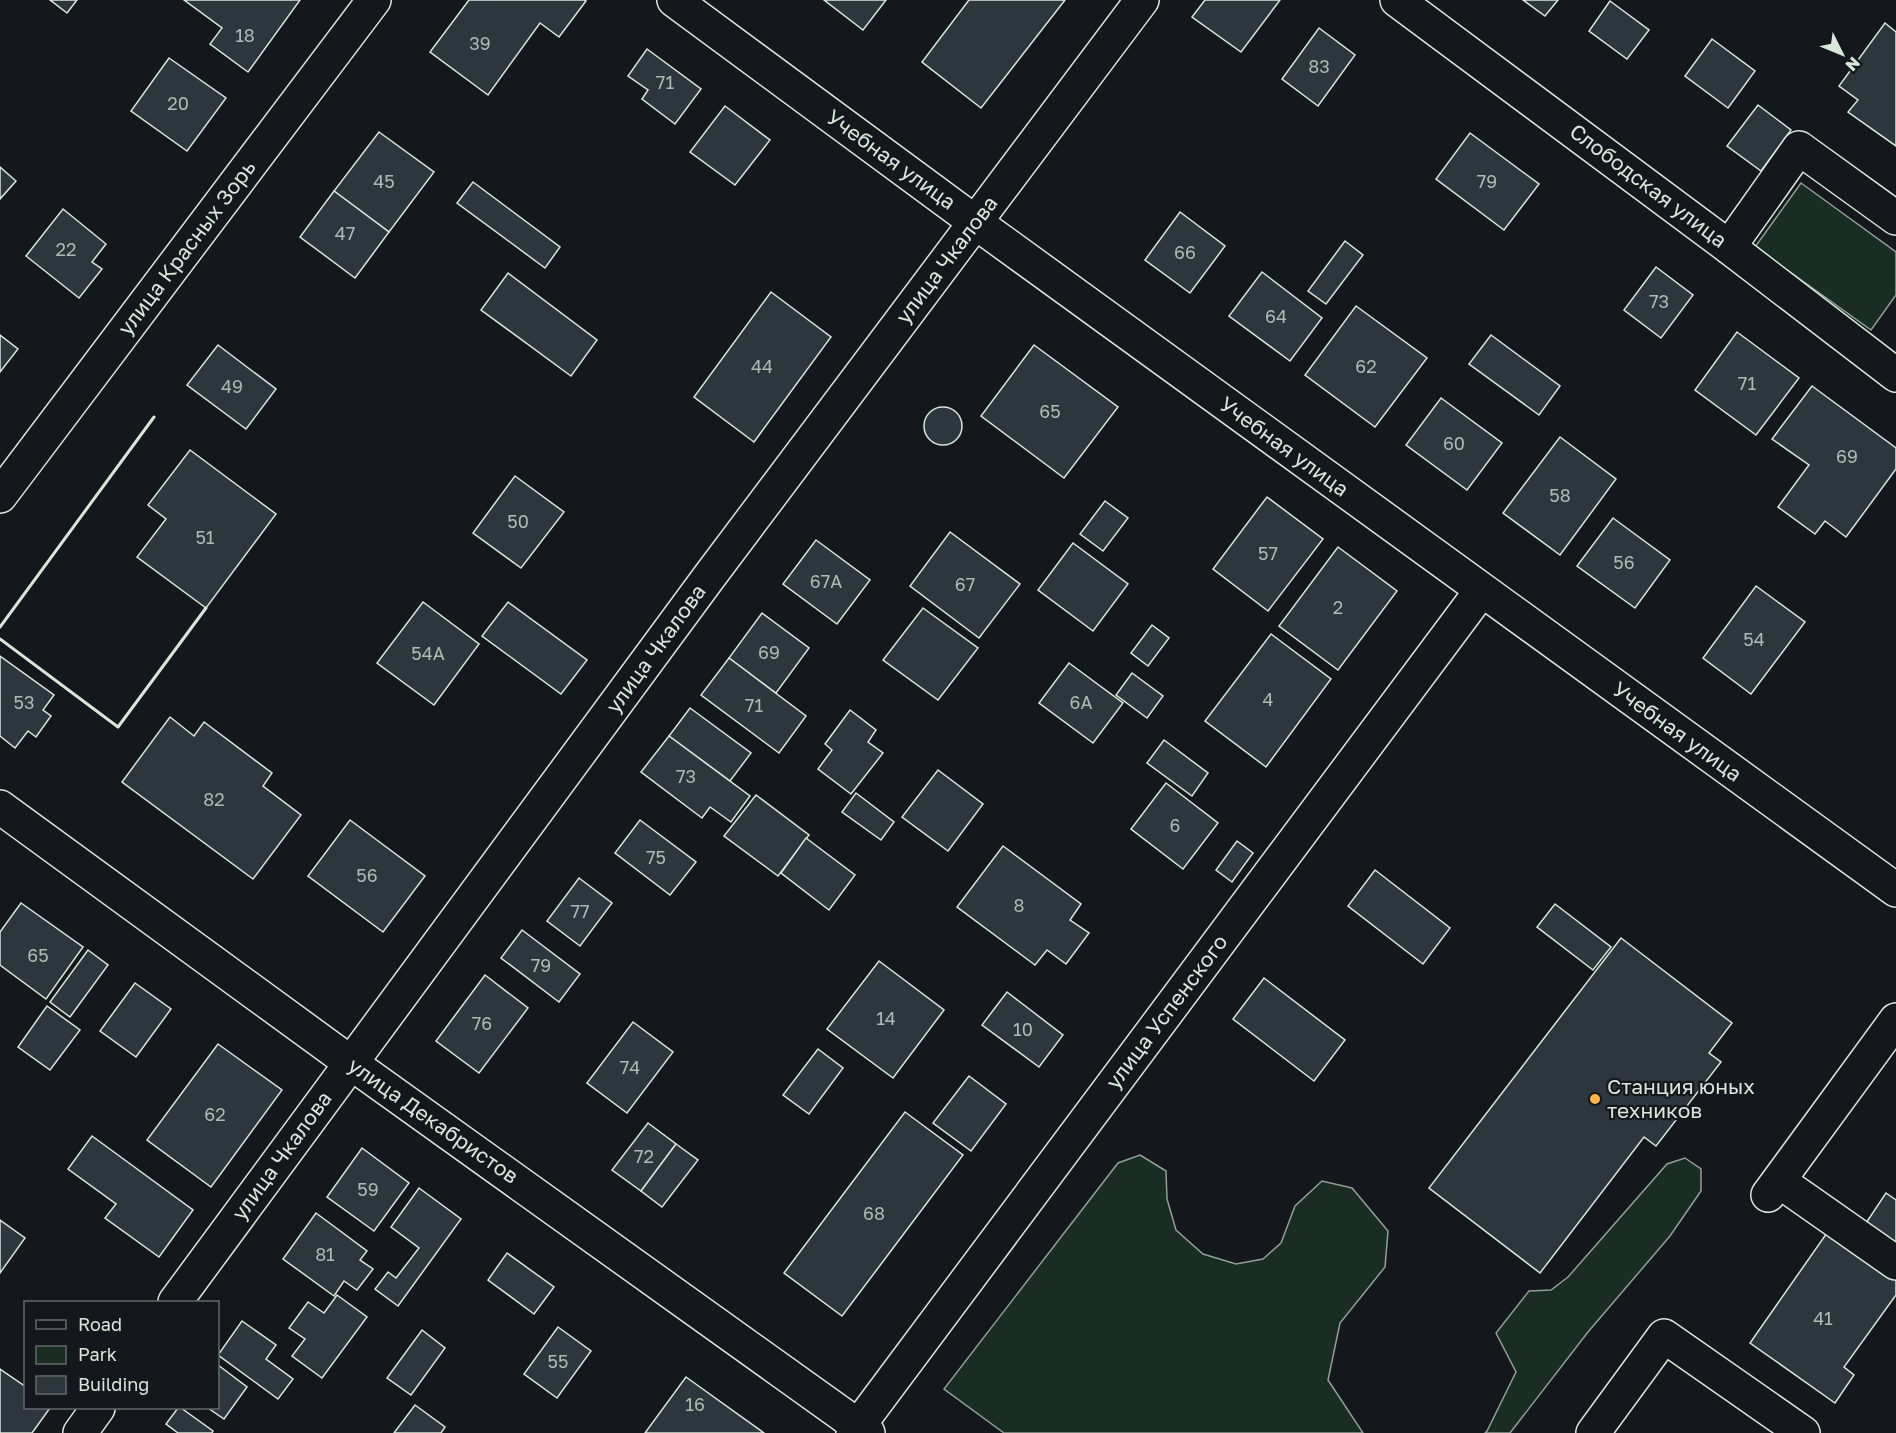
<svg xmlns="http://www.w3.org/2000/svg" width="1896" height="1433" viewBox="0 0 1896 1433" font-family="'Golos Text',sans-serif">
<style>
.green{fill:#1a2d24;stroke:#939e99;stroke-width:1.5}
.building{fill:#2c363c;stroke:#d8e6dc;stroke-width:1.5}
.lines{fill:none;stroke-linecap:round;stroke-linejoin:round}
.minor-casing{stroke:#d8e6dc;stroke-width:36}
.major-casing{stroke:#d8e6dc;stroke-width:36}
.minor{stroke:#14181c;stroke-width:33}
.major{stroke:#14181c;stroke-width:33}
.wall{stroke:#d8e6dc;stroke-width:3}
.poi-dot{fill:#ffb74d;stroke:#14181c;stroke-width:2}
.labels{text-anchor:middle;stroke-width:4.5;stroke-linejoin:round;paint-order:stroke}
.number-label{font-size:18px;fill:#adbab4}
.street-label{font-size:21px;fill:#d8e6dc;stroke:#14181c}
.poi-label{font-size:21px;fill:#d8e6dc;stroke:#14181c;text-anchor:start}
</style>
<rect width="100%" height="100%" fill="#14181c"/>
<!-- green -->
<g class="green">
<polygon points="1801,183 1896,252 1896,295 1871,330 1755,247"/>
<polygon points="1140,1155 1166,1171 1167,1199 1176,1230 1203,1254 1236,1264 1263,1259 1281,1243 1295,1206 1322,1181 1352,1188 1388,1231 1385,1267 1340,1323 1328,1380 1363,1433 1004,1433 944,1389 1118,1163"/>
<polygon points="1685,1158 1701,1169 1701,1191 1670,1236 1588,1332 1510,1433 1485,1433 1487,1431 1516,1372 1496,1333 1529,1291 1551,1290 1568,1277 1667,1164"/>
</g>
<!-- building -->
<g class="building">
<polygon points="50,0 77,0 67,13"/>
<polygon points="184,0 300,0 248,72 210,44 222,28"/>
<polygon points="469,0 584,0 586,1 559,37 540,23 488,95 430,52"/>
<polygon points="824,0 886,0 863,30"/>
<polygon points="969,0 1065,0 981,108 922,62"/>
<polygon points="1205,0 1280,0 1241,52 1192,17"/>
<polygon points="1523,0 1558,0 1545,16"/>
<polygon points="1610,1 1649,30 1627,59 1589,31"/>
<polygon points="1885,23 1896,32 1896,146 1848,112 1858,100 1839,86"/>
<polygon points="1319,28 1355,55 1318,106 1282,79"/>
<polygon points="1712,39 1755,71 1728,108 1685,76"/>
<polygon points="647,49 701,89 675,124 642,99 648,90 628,76"/>
<polygon points="169,58 226,98 187,151 131,111"/>
<polygon points="1758,105 1791,130 1761,171 1727,146"/>
<polygon points="725,106 770,140 735,185 690,152"/>
<polygon points="379,132 434,172 389,232 334,191"/>
<polygon points="1470,133 1539,184 1504,230 1436,179"/>
<polygon points="0,167 16,181 0,199"/>
<polygon points="473,182 560,247 545,268 457,203"/>
<polygon points="334,191 389,232 355,278 300,237"/>
<polygon points="63,209 106,244 92,262 102,269 79,298 26,256"/>
<polygon points="1180,212 1225,246 1190,293 1145,260"/>
<polygon points="1345,241 1363,255 1326,304 1308,291"/>
<polygon points="1656,267 1693,295 1661,338 1624,310"/>
<polygon points="1262,272 1322,318 1290,361 1229,316"/>
<polygon points="508,273 597,340 571,376 481,310"/>
<polygon points="771,292 831,337 754,442 694,397"/>
<polygon points="1356,306 1427,358 1375,427 1305,375"/>
<polygon points="1737,332 1799,378 1756,435 1695,390"/>
<polygon points="0,335 18,349 0,372"/>
<polygon points="1491,335 1560,386 1539,415 1469,364"/>
<polygon points="218,345 276,389 246,429 187,385"/>
<polygon points="1034,345 1118,407 1064,478 981,416"/>
<polygon points="1812,386 1896,448 1896,469 1846,537 1825,521 1815,534 1778,507 1809,465 1772,439"/>
<polygon points="1441,398 1502,443 1467,490 1406,445"/>
<circle cx="943" cy="426" r="19"/>
<polygon points="1560,437 1616,479 1560,555 1503,513"/>
<polygon points="190,450 276,514 206,608 137,557 166,519 148,505"/>
<polygon points="515,476 564,512 521,568 473,533"/>
<polygon points="1267,497 1323,539 1268,611 1213,569"/>
<polygon points="1105,501 1128,518 1103,551 1080,534"/>
<polygon points="1613,518 1670,560 1635,608 1577,566"/>
<polygon points="950,532 1020,584 979,638 910,586"/>
<polygon points="816,540 870,580 837,624 783,584"/>
<polygon points="1073,543 1128,584 1093,631 1038,590"/>
<polygon points="1338,547 1397,591 1338,670 1279,626"/>
<polygon points="1756,586 1805,622 1751,694 1703,658"/>
<polygon points="423,602 479,644 434,705 377,663"/>
<polygon points="508,602 587,660 561,694 482,636"/>
<polygon points="923,608 978,648 938,700 883,660"/>
<polygon points="762,613 809,648 776,693 729,658"/>
<polygon points="1152,625 1169,638 1148,666 1131,653"/>
<polygon points="1271,634 1331,679 1266,767 1205,721"/>
<polygon points="0,656 54,695 43,710 51,716 36,737 28,731 15,748 0,736"/>
<polygon points="729,658 806,716 779,753 701,695"/>
<polygon points="1069,663 1123,703 1093,743 1039,703"/>
<polygon points="1132,673 1163,696 1147,718 1116,695"/>
<polygon points="690,708 751,753 730,781 669,736"/>
<polygon points="850,710 876,730 868,742 883,753 851,794 818,769 832,750 825,744"/>
<polygon points="170,717 194,736 204,722 272,773 263,786 301,815 253,879 122,782"/>
<polygon points="669,736 750,796 731,822 710,807 702,818 641,772"/>
<polygon points="1164,740 1208,773 1192,796 1147,763"/>
<polygon points="938,770 983,804 948,851 902,817"/>
<polygon points="1166,783 1218,823 1183,869 1131,829"/>
<polygon points="856,793 894,822 881,840 842,812"/>
<polygon points="756,795 809,835 778,876 724,836"/>
<polygon points="350,820 425,876 383,932 308,876"/>
<polygon points="640,820 696,862 670,895 615,853"/>
<polygon points="806,838 855,875 829,910 781,873"/>
<polygon points="1237,841 1253,853 1232,882 1216,870"/>
<polygon points="1003,846 1081,904 1070,920 1089,933 1066,964 1047,950 1035,965 957,907"/>
<polygon points="1375,870 1450,928 1423,964 1348,906"/>
<polygon points="579,878 612,903 580,946 547,921"/>
<polygon points="21,903 83,947 46,999 0,965 0,932"/>
<polygon points="1555,904 1611,947 1593,970 1537,927"/>
<polygon points="522,930 580,974 559,1002 501,958"/>
<polygon points="1621,938 1732,1023 1709,1053 1721,1062 1656,1146 1644,1137 1540,1273 1429,1188"/>
<polygon points="88,950 108,965 70,1017 50,1002"/>
<polygon points="879,961 944,1010 893,1078 827,1029"/>
<polygon points="485,975 528,1008 479,1073 436,1041"/>
<polygon points="1264,978 1345,1040 1314,1081 1233,1019"/>
<polygon points="135,983 171,1009 136,1057 100,1031"/>
<polygon points="1007,992 1063,1035 1039,1067 982,1025"/>
<polygon points="47,1006 80,1030 50,1070 18,1047"/>
<polygon points="633,1022 673,1052 627,1113 587,1083"/>
<polygon points="218,1044 282,1090 211,1187 147,1140"/>
<polygon points="818,1049 843,1068 809,1114 783,1095"/>
<polygon points="969,1076 1006,1104 971,1151 933,1123"/>
<polygon points="905,1112 963,1155 842,1316 784,1273"/>
<polygon points="648,1123 676,1144 641,1191 612,1170"/>
<polygon points="92,1136 193,1210 159,1257 105,1218 116,1204 68,1169"/>
<polygon points="676,1144 698,1160 662,1207 641,1191"/>
<polygon points="362,1148 409,1183 374,1231 327,1197"/>
<polygon points="419,1188 461,1219 398,1306 375,1289 388,1272 396,1278 419,1248 391,1227"/>
<polygon points="1886,1193 1896,1200 1896,1248 1864,1226"/>
<polygon points="316,1213 367,1251 360,1260 373,1269 357,1290 344,1281 334,1296 283,1259"/>
<polygon points="0,1220 25,1238 0,1273"/>
<polygon points="1829,1230 1896,1278 1896,1295 1844,1367 1854,1375 1835,1403 1750,1343"/>
<polygon points="507,1253 554,1287 534,1314 488,1280"/>
<polygon points="337,1295 367,1317 322,1378 292,1356 305,1339 289,1328 308,1302 324,1313"/>
<polygon points="242,1321 276,1345 266,1359 293,1379 278,1399 218,1355"/>
<polygon points="558,1327 591,1351 557,1398 524,1374"/>
<polygon points="422,1330 445,1348 411,1395 387,1378"/>
<polygon points="218,1365 247,1387 224,1419 208,1408 218,1408"/>
<polygon points="0,1369 26,1387 26,1408 50,1408 32,1433 0,1433"/>
<polygon points="686,1377 764,1433 645,1433"/>
<polygon points="415,1405 445,1427 441,1433 394,1433"/>
<polygon points="178,1408 181,1408 213,1431 212,1433 178,1433 166,1424"/>
</g>
<g class="lines">
<defs>
<g id="minor">
<polyline points="674,0 975,222 1896,890"/>
<polyline points="1397,0 1729,247 1896,375"/>
<polyline points="1729,247 1799,148 1896,218"/>
<polyline points="0,807 351,1063 868,1433"/>
<polyline points="1779,1181 1896,1263"/>
<polyline points="1768,1195 1896,1020"/>
<polyline points="175,1302 709,577 1142,0"/>
<polyline points="80,1433 98,1408"/>
<polyline points="853,1433 1481,591"/>
<polyline points="1593,1433 1664,1336 1803,1433"/>
</g>
<polyline id="major" points="0,496 374,0"/>
</defs>
<!-- minor casing -->
<use href="#minor" class="minor-casing"/>
<!-- major casing -->
<use href="#major" class="major-casing"/>
<!-- minor -->
<use href="#minor" class="minor"/>
<!-- major -->
<use href="#major" class="major"/>
<!-- wall -->
<g class="wall">
<polyline points="0,627 154,417"/>
<polyline points="0,639 118,727 206,608"/>
</g>
</g>
<!-- markers -->
<circle class="poi-dot" cx="1595" cy="1099" r="6"/>
<g class="labels">
<!-- number labels -->
<g class="number-label">
<text x="245" y="42">18</text>
<text x="480" y="50">39</text>
<text x="1319" y="73">83</text>
<text x="665" y="89">71</text>
<text x="178" y="110">20</text>
<text x="384" y="188">45</text>
<text x="1487" y="188">79</text>
<text x="345" y="240">47</text>
<text x="66" y="256">22</text>
<text x="1185" y="259">66</text>
<text x="1659" y="308">73</text>
<text x="1276" y="323">64</text>
<text x="762" y="373">44</text>
<text x="1366" y="373">62</text>
<text x="1747" y="390">71</text>
<text x="232" y="393">49</text>
<text x="1050" y="418">65</text>
<text x="1454" y="450">60</text>
<text x="1847" y="463">69</text>
<text x="1560" y="502">58</text>
<text x="518" y="528">50</text>
<text x="205" y="544">51</text>
<text x="1268" y="560">57</text>
<text x="1624" y="569">56</text>
<text x="826" y="588">67А</text>
<text x="965" y="591">67</text>
<text x="1338" y="614">2</text>
<text x="1754" y="646">54</text>
<text x="769" y="659">69</text>
<text x="428" y="660">54А</text>
<text x="1268" y="706">4</text>
<text x="24" y="709">53</text>
<text x="1081" y="709">6А</text>
<text x="754" y="712">71</text>
<text x="686" y="783">73</text>
<text x="214" y="806">82</text>
<text x="1175" y="832">6</text>
<text x="656" y="864">75</text>
<text x="367" y="882">56</text>
<text x="1019" y="912">8</text>
<text x="580" y="918">77</text>
<text x="38" y="962">65</text>
<text x="541" y="972">79</text>
<text x="886" y="1025">14</text>
<text x="482" y="1030">76</text>
<text x="1023" y="1036">10</text>
<text x="630" y="1074">74</text>
<text x="215" y="1121">62</text>
<text x="644" y="1163">72</text>
<text x="368" y="1196">59</text>
<text x="874" y="1220">68</text>
<text x="325" y="1261">81</text>
<text x="1823" y="1325">41</text>
<text x="558" y="1368">55</text>
<text x="695" y="1411">16</text>
</g>
<!-- street labels -->
<g class="street-label">
<text transform="translate(891 160) rotate(36)" y="7">Учебная улица</text>
<text transform="translate(1648 186) rotate(37)" y="7">Слободская улица</text>
<text transform="translate(187 248) rotate(-53)" y="7">улица Красных Зорь</text>
<text transform="translate(947 260) rotate(-53)" y="7">улица Чкалова</text>
<text transform="translate(1284 447) rotate(36)" y="7">Учебная улица</text>
<text transform="translate(656 649) rotate(-54)" y="7">улица Чкалова</text>
<text transform="translate(1677 732) rotate(36)" y="7">Учебная улица</text>
<text transform="translate(1167 1012) rotate(-53)" y="7">улица Успенского</text>
<text transform="translate(433 1121) rotate(35)" y="7">улица Декабристов</text>
<text transform="translate(282 1156) rotate(-54)" y="7">улица Чкалова</text>
</g>
<!-- poi labels -->
<g class="poi-label">
<text x="1607" y="1094">Станция юных<tspan x="1607" dy="24">техников</tspan></text>
</g>
</g>
<!-- legend -->
<rect x="24" y="1301" width="195" height="108" fill="#14181c" stroke="#626a69" stroke-width="1.5"/>
<rect x="36" y="1320" width="30" height="9" fill="#14181c" stroke="#626a69" stroke-width="1.5"/>
<text x="78" y="1331" font-size="18" fill="#d8e6dc">Road</text>
<rect x="36" y="1346" width="30" height="18" fill="#1a2d24" stroke="#626a69" stroke-width="1.5"/>
<text x="78" y="1361" font-size="18" fill="#d8e6dc">Park</text>
<rect x="36" y="1376" width="30" height="18" fill="#2c363c" stroke="#626a69" stroke-width="1.5"/>
<text x="78" y="1391" font-size="18" fill="#d8e6dc">Building</text>
<!-- north arrow -->
<g transform="translate(1842 54) rotate(133)" stroke="#14181c" stroke-width="4.5" paint-order="stroke">
<path d="M0-4.5L10 22L0 15L-10 22Z" fill="#d8e6dc"/>
<text y="-9" font-size="16" font-weight="bold" text-anchor="middle" fill="#d8e6dc">N</text>
</g>
</svg>
